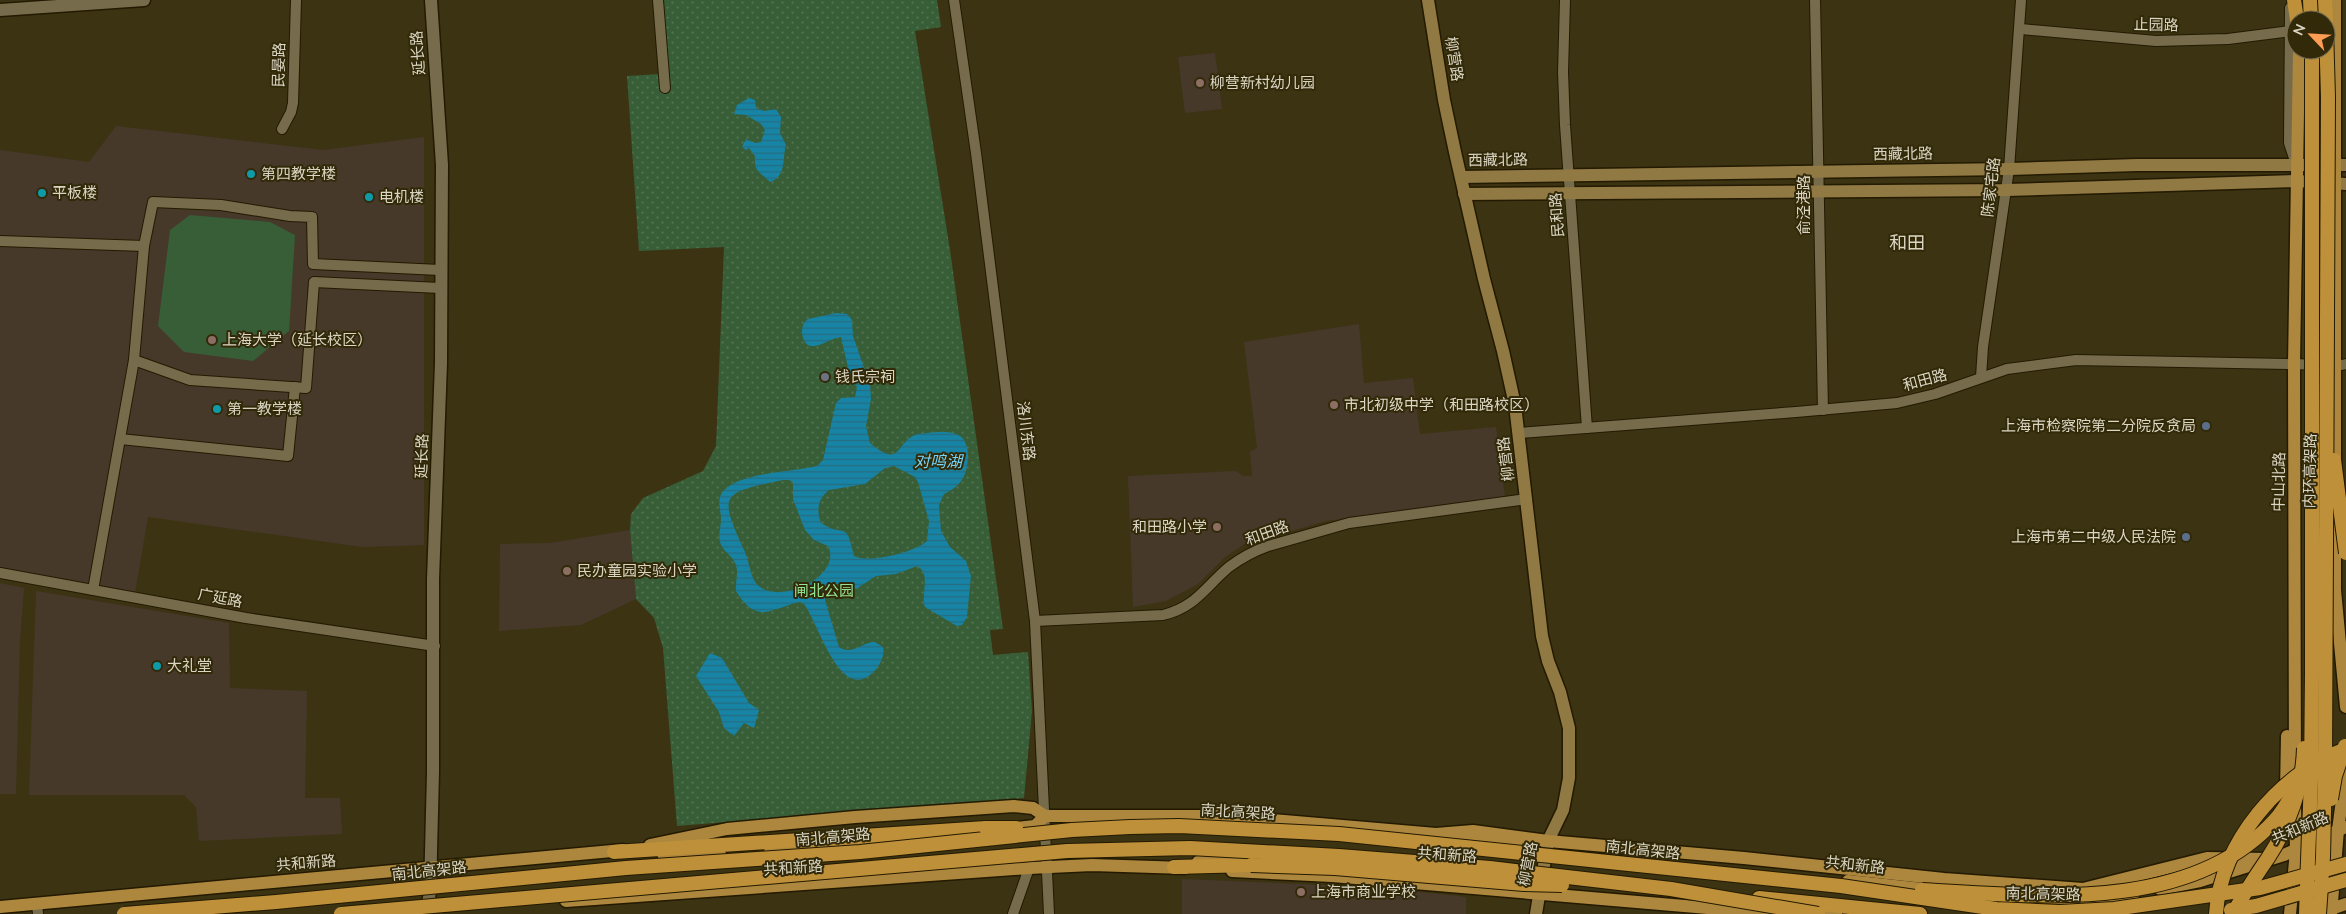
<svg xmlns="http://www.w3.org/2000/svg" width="2346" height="914" viewBox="0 0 2346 914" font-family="Mulish,'Noto Sans SC',sans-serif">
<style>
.education{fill:#46392a}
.grass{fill:#375e37}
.park{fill:url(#park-dots)}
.water{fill:url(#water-rules);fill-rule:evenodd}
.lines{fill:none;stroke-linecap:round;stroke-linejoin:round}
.minor-casing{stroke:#231a00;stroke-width:12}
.tertiary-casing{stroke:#231a00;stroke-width:15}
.secondary-casing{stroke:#231a00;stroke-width:15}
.primary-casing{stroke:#231a00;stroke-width:15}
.trunk-casing{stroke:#231a00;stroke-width:16}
.minor{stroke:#766b4b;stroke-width:10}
.tertiary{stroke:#766b4b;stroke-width:12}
.secondary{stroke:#917944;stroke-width:12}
.primary{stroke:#ad873e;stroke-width:12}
.trunk{stroke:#bf903a;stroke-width:14}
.trunk-bridge-casing{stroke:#231a00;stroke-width:16;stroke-linecap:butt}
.trunk-bridge{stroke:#bf903a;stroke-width:14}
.education-dot{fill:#8d6e63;stroke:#322908;stroke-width:2}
.culture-dot{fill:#0f9aa8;stroke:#322908;stroke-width:2}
.worship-dot{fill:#6b7280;stroke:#322908;stroke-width:2}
.service-dot{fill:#5c6f8a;stroke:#322908;stroke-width:2}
.labels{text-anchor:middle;stroke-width:4;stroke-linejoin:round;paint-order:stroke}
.street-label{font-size:15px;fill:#dbd6c4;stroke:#322908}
.poi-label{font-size:15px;fill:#dbd6c4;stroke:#322908;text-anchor:start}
.park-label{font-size:15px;fill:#93e193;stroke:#322908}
.water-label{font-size:16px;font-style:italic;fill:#74d6fb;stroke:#322908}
.quarter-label{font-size:18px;fill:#dbd6c4;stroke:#322908}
</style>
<defs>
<pattern id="park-dots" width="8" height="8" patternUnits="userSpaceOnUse" patternTransform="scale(1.25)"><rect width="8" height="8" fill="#375e37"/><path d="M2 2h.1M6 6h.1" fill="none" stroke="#537452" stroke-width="1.8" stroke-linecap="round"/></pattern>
<pattern id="water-rules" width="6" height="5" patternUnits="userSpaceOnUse" patternTransform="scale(1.25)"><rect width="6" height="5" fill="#1784a5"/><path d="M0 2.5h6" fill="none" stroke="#266c80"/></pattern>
</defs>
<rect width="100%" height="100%" fill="#3c3313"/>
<!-- education -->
<g class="education">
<polygon points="1215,53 1222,109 1185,113 1178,57"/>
<polygon points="116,126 323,150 424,137 424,545 362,547 148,517 135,593 0,569 0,150 89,162"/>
<polygon points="1359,324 1364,383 1413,378 1420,434 1496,427 1505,497 1325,521 1285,533 1249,541 1225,557 1198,584 1166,601 1133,607 1128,476 1236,471 1244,476 1252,476 1250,452 1257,448 1244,342"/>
<polygon points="630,530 636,599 581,625 499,631 500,544 550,543"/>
<polygon points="0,583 24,588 20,641 16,794 0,794"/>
<polygon points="36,591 229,623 230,688 307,691 305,798 340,798 342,834 199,841 196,807 184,795 29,795"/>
<polygon points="1182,879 1373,887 1466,897 1466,914 1182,914"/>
</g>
<!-- grass -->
<polygon class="grass" points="190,215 270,222 295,235 289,331 253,361 184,352 158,326 170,230"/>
<!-- park -->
<polygon class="park" points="655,0 937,0 941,27 915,31 950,250 1003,629 990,630 993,655 1028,652 1032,711 1024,798 677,826 663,648 654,618 636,599 630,530 631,514 643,498 703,471 716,446 724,247 639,251 627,76 660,74"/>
<!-- water -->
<g class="water">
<path d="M 749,98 L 755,100 L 756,108 L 764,111 L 776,109 L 781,117 L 780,133 L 786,145 C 782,158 787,176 770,182 C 759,171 754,172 755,156 L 749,148 L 746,150 L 742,147 L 746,139 L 755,143 L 761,142 L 765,130 L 761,124 L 746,115 L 734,114 L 737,105 Z"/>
<path d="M 836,313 L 847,314 L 852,320 L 853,336 L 870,385 L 871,399 L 866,426 L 870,443 C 902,470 895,442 917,434 C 929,433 950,429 960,436 C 971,444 969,465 964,476 C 960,485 952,490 944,494 L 939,505 L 941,531 L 950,547 L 966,561 L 971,576 L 967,617 L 962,625 L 957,626 L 925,607 C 920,595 932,574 917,566 L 896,574 L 876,576 L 856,589 L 843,584 L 833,584 L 828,589 L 825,600 L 839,647 C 852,656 862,642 875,642 L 883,647 C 885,654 881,662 877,668 C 841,712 818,619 803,603 L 799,602 C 769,610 756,624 736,591 C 735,581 740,570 734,561 C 730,554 722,550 720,542 C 718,535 721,527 721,519 C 721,511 718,505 720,497 C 729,472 795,472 817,466 L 823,460 L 836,403 L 841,398 L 855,397 L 857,387 L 850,376 L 841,337 C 829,337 806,360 802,333 C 802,327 803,323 808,319 ZM 894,466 L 915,477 L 918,482 L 929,521 L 927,541 C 916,552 868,564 854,556 C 846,518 845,539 821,523 C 816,509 818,499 829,490 L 865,484 L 885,468 ZM 783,480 L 789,480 L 793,482 L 793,499 L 805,530 L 814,540 L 828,546 C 843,576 782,604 760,587 C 750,580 750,563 745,552 C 718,494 720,493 783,480 Z"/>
<polygon points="710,653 722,658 749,703 759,710 754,728 744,723 734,736 724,728 719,712 696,676"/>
</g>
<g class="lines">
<defs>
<g id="minor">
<polyline points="658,0 665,88"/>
<polyline points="954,0 976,153 1035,621 1049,914"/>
<polyline points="1565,0 1563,72 1565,125 1587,428"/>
<polyline points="1815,0 1823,410"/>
<polyline points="2290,8 2289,143 2295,161"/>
<polyline points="2021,29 2156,41 2228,39 2291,31"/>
<polyline points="282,129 291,112 293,103 296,0"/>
<polyline points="0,241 144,246"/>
<polyline points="440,288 314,282 306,388 190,380 134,360 144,246 153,202 221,205 290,216 312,217 313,264 440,270"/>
<polyline points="2342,365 2346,364"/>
<polyline points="1981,377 1983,347 2009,169 2021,0"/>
<polyline points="1519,433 1796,412 1897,403 1935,394 2007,369 2076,360 2334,365"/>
<polyline points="120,439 288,456 295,387"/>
<polyline points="0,573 246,618 435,646"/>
<polyline points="93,590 134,360"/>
<path d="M 1035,621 L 1163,615 C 1196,607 1205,587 1229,567 C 1241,558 1254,551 1268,546 L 1349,523 L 1527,499"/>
<polyline points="37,903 38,914"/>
<polyline points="1013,914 1029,868"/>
</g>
<g id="tertiary">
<polyline points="0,10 144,0"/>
<polyline points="426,914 430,892 433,772 433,579 441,363 442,165 431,0"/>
</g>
<g id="secondary">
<polyline points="1428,0 1444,100 1455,152 1484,279 1503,351 1515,405 1542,636 1548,661 1560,692 1569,728 1569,778 1563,810 1548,841 1536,914"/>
<polyline points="1461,177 2009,169 2137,165 2346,165"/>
<polyline points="1464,194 2006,190 2296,181 2346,184"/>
</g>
<g id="primary">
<polyline points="2335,470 2335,0"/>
<polyline points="2335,505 2335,590 2346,707"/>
<polyline points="2295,785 2294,364 2299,50"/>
<polyline points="2286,793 2287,736"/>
<polyline points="1007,829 1035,826 1045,816"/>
<polyline points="1453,837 1517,846"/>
<polyline points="650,845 727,829 855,817 1014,806 1033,808 1045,816 1226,816 1436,834 1473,831 1548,841 1744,858 1944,879 2083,889 2207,858 2268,859"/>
<polyline points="770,852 888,841"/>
<polyline points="663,854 721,856"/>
<polyline points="1198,862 1221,858 1258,859"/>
<polyline points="1232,871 1332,876 1778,914"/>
<polyline points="1848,881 1932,890"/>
<polyline points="2160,889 2200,881 2284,855 2346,827"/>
<path d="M 2019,900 C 2058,904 2096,903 2133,895"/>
<polyline points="566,901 1029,868 1092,865 1185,868"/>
<polyline points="0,907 623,850"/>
<polyline points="1808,909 1836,914"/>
<polyline points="2325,911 2346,904"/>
<polyline points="2290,914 2296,851 2295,805"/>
<polyline points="2331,914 2338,830 2346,770"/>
</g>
<g id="trunk">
<polyline points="2294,0 2297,20"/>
<polyline points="2310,0 2311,20"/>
<polyline points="2325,0 2326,20"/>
<polyline points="614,852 986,828"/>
<polyline points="1174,867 1251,865"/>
<polyline points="1759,898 1920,914"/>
</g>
</defs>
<!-- minor casing -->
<use href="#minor" class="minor-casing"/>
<!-- tertiary casing -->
<use href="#tertiary" class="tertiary-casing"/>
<!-- secondary casing -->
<use href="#secondary" class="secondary-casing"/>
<!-- primary casing -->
<use href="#primary" class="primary-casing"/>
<!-- trunk casing -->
<use href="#trunk" class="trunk-casing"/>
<!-- minor -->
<use href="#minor" class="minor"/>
<!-- tertiary -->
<use href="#tertiary" class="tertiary"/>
<!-- secondary -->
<use href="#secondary" class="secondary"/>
<!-- primary -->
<use href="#primary" class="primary"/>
<!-- trunk -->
<use href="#trunk" class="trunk"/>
<defs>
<g id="trunk-bridge">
<polyline points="2334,460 2346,553"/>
<polyline points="2331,799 2335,776 2345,746"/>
<polyline points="986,828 1016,828"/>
<polyline points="1251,865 1335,868 1524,884 1562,885"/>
<path d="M 1922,890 C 2037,896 2190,914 2275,820 C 2285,809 2292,795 2299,782"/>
<polyline points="2231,910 2256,906 2346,880"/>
<polyline points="124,914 276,902 626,868 860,852 1072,830 1130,827 1179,826 1339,834 1841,886 1996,909 2060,912 2114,909 2260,888 2346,864"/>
<polyline points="341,914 1067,851 1190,848 1339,856 1490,868 1671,889 1818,914"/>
<path d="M 2216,914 C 2220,843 2281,772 2346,749"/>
<path d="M 2233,914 C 2244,893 2255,877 2268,858 C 2289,826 2303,786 2304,748"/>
<polyline points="2306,914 2311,779 2312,672 2312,50"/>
<polyline points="2319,914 2323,857 2325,766 2328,97 2326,28"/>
</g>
</defs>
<!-- trunk-bridge casing -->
<use href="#trunk-bridge" class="trunk-bridge-casing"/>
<!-- trunk-bridge -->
<use href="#trunk-bridge" class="trunk-bridge"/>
</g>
<!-- markers -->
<g class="education-dot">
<circle cx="1200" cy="83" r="5"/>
<circle cx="212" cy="340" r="5"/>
<circle cx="1334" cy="405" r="5"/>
<circle cx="1217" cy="527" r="5"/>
<circle cx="567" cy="571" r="5"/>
<circle cx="1301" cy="892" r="5"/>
</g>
<g class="culture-dot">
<circle cx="251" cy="174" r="5"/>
<circle cx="42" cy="193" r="5"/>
<circle cx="369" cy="197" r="5"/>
<circle cx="217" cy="409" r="5"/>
<circle cx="157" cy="666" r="5"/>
</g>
<circle class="worship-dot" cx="825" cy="377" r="5"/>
<g class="service-dot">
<circle cx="2206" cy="426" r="5"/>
<circle cx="2186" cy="537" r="5"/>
</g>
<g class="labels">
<!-- street labels -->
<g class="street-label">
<text transform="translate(2156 25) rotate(1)" y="5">止园路</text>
<text transform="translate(418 53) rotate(-94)" y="5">延长路</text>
<text transform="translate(1454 59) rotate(81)" y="5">柳营路</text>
<text transform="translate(279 65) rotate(-89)" y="5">民晏路</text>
<text transform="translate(1903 154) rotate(-1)" y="5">西藏北路</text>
<text transform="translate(1498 160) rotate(-1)" y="5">西藏北路</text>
<text transform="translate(1991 187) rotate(-83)" y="5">陈家宅路</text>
<text transform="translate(1804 205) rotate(-90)" y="5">俞泾港路</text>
<text transform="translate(1557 215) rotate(-94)" y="5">民和路</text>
<text transform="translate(1925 380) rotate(-15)" y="5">和田路</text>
<text transform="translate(1026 431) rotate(83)" y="5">洛川东路</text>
<text transform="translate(422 456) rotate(-88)" y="5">延长路</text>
<text transform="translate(1506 459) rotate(-97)" y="5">柳营路</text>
<text transform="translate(2310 471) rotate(-89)" y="5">内环高架路</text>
<text transform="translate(2279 482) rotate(-89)" y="5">中山北路</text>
<text transform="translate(1267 533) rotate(-20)" y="5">和田路</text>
<text transform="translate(220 598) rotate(11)" y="5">广延路</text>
<text transform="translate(1238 812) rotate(3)" y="5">南北高架路</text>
<text transform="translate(2300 828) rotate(-23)" y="5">共和新路</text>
<text transform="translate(833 837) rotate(-5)" y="5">南北高架路</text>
<text transform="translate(1643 850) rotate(6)" y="5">南北高架路</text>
<text transform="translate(1447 855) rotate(4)" y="5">共和新路</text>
<text transform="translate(306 863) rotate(-5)" y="5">共和新路</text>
<text transform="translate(1528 864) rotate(-79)" y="5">柳营路</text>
<text transform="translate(1855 865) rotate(6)" y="5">共和新路</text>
<text transform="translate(793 868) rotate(-4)" y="5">共和新路</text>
<text transform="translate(429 871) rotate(-6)" y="5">南北高架路</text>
<text transform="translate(2043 894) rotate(1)" y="5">南北高架路</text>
</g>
<!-- poi labels -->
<g class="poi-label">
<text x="1210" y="88">柳营新村幼儿园</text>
<text x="261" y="179">第四教学楼</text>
<text x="52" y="198">平板楼</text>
<text x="379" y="202">电机楼</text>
<text x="222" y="345">上海大学（延长校区）</text>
<text x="835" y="382">钱氏宗祠</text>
<text x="1344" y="410">市北初级中学（和田路校区）</text>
<text x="227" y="414">第一教学楼</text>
<text x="2196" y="431" text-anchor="end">上海市检察院第二分院反贪局</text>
<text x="1207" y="532" text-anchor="end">和田路小学</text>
<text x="2176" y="542" text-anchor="end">上海市第二中级人民法院</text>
<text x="577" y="576">民办童园实验小学</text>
<text x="167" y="671">大礼堂</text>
<text x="1311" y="897">上海市商业学校</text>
</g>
<!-- park labels -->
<g class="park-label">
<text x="824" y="596">闸北公园</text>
</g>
<!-- water labels -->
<g class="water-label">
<text x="938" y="467">对鸣湖</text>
</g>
<!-- quarter labels -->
<g class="quarter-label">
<text x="1907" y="249">和田</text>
</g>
</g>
<!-- north arrow -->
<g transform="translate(2311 35) rotate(295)"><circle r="24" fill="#322908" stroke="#766e53"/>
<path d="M0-4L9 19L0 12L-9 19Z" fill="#fc9d53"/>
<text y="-8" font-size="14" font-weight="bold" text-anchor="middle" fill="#dbd6c4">N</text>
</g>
</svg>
